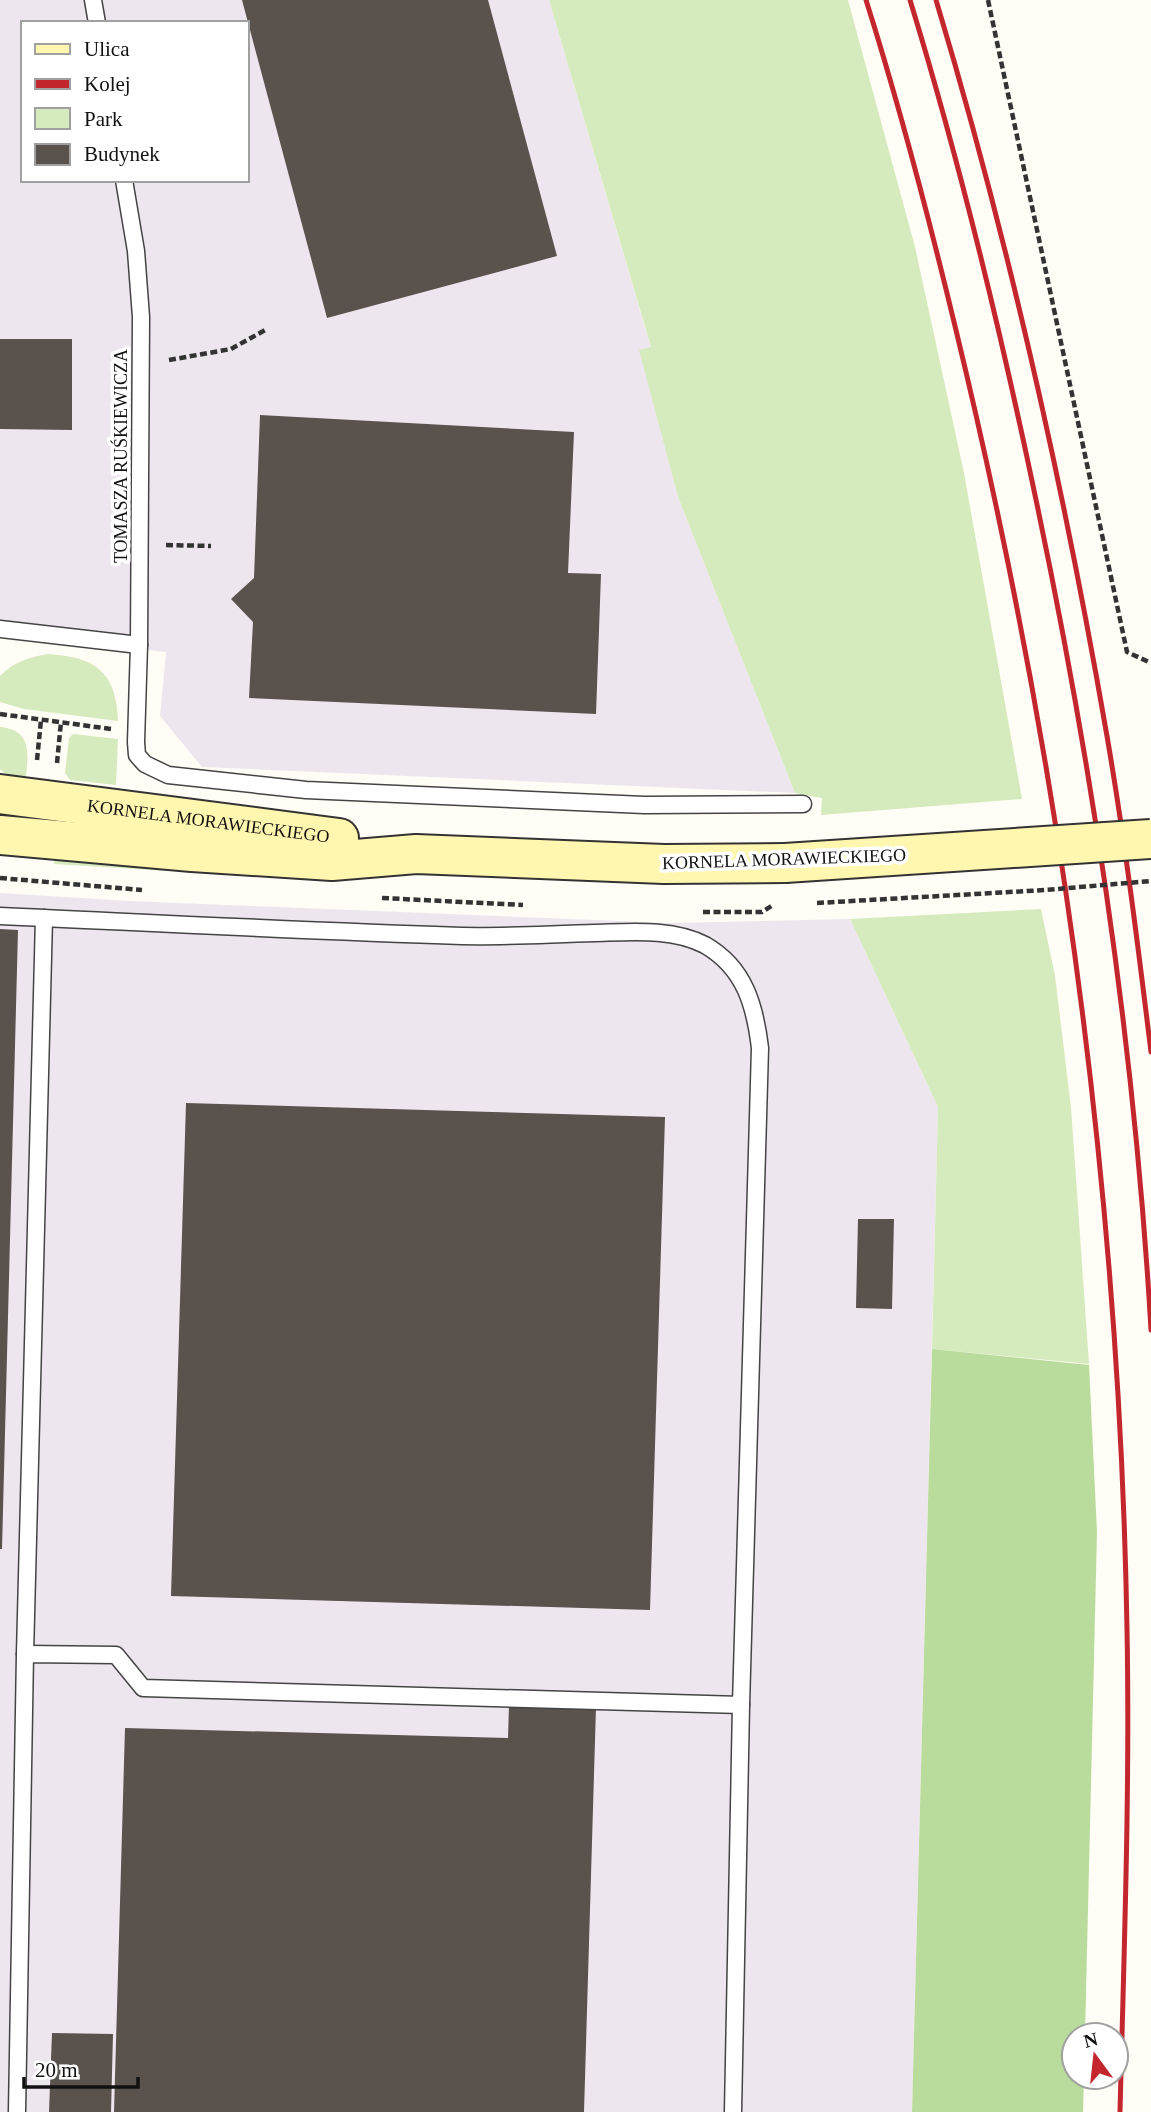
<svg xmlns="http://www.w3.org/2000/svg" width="1151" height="2112" viewBox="0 0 1151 2112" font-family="Georgia,serif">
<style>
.industrial{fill:#eee6ef;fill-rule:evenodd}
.green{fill:#d5ebbd}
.forest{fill:#b9dc9c}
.building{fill:#5a524d}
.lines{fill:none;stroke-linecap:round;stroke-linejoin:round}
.lane-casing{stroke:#444;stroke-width:19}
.secondary-casing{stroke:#333;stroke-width:42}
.path{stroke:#333;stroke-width:4.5;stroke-dasharray:7 3.5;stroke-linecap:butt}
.lane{stroke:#fff;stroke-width:16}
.secondary{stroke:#fff6b0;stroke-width:38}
.rail{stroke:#c4262e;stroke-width:5}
.secondary-bridge-casing{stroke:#333;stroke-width:42;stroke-linecap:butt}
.path-bridge{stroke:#333;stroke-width:4.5;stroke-dasharray:7 3.5;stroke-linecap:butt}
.secondary-bridge{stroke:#fff6b0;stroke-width:38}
.labels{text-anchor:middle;stroke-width:7;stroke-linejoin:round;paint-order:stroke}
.street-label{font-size:18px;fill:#111;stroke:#fff}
</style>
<rect width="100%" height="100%" fill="#fffdf5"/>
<!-- industrial -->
<g class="industrial">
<path d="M 0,0 L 549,0 L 651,348 L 640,351 L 678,497 L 795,793 L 202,767 L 160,716 L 166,652 L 0,635 ZM 23,23 L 247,23 L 247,180 L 23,180 Z"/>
<polygon points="0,893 130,901 670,923 850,919 938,1107 912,2112 0,2112"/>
</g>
<!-- green -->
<g class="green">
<polygon points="549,0 848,0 915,247 964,473 1022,799 821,815 822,798 795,793 678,497 639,350 651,347"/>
<path d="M 48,654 C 95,657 116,671 118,721 L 24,709 L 0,702 L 0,676 C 13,662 30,657 48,654 Z"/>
<path d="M 0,727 C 36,730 27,760 25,786 L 14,781 L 0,769 Z"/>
<polygon points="73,734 118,739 116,785 70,780 65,773 69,738"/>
<polygon points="56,851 170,861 169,871 54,864"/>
<polygon points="1041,909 1055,976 1071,1107 1089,1364 932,1349 938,1107 850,919"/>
</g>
<!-- forest -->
<polygon class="forest" points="932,1349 1089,1365 1097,1532 1085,2035 1074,2035 1074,2077 1084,2077 1083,2112 912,2112"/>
<!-- building -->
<g class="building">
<polygon points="242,0 488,0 557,256 327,318"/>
<polygon points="0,339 72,339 72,430 0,429"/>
<polygon points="260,415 574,432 568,573 601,574 596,714 249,698 253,622 231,599 254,578"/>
<polygon points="0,929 18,930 2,1549 0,1549"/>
<polygon points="186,1103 665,1117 650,1610 171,1596"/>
<polygon points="858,1219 894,1219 892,1309 856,1308"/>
<polygon points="509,1705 596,1707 584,2112 114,2112 125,1728 508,1738"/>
<polygon points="52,2033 113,2034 111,2112 49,2112"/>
</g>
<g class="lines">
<defs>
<g id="lane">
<polyline points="93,0 97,23"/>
<polyline points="124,180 136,251 141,317 139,645 136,742 137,755 145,764 168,775 306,790 644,805 803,804"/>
<polyline points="0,629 139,645"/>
<path d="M 0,916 C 154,923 308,931 462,936 C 506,937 551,934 595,933 C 630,932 673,928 705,945 C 745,968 755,1006 760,1048 L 741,1705 L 143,1688 L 116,1655 L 25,1654 L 17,2112"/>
<polyline points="25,1654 44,918"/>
<polyline points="733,2112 741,1705"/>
</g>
<g id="secondary">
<path id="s1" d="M 0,794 L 339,838"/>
<polyline points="0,835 192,852 332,861 416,854 664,864 785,863"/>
</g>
</defs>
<!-- lane casing -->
<use href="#lane" class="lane-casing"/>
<!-- secondary casing -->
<use href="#secondary" class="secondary-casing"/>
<!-- path -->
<g class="path">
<polyline points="988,0 1127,652 1151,663"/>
<polyline points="169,360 231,349 267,329"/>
<polyline points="166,545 211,546"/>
<polyline points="0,714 111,729"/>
<polyline points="37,760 41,720"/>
<polyline points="57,763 61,722"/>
<polyline points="0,878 142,890"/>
<polyline points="382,898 523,905"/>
<polyline points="703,912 762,912 773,905"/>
</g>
<!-- lane -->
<use href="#lane" class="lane"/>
<!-- secondary -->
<use href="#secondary" class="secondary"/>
<!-- rail -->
<g class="rail">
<path d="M 866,0 C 909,136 944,276 976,415 C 1067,813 1120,1221 1127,1629 C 1130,1790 1124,1951 1120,2112"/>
<path d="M 910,0 C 960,163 1000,328 1035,495 C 1093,769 1135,1050 1151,1330"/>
<path d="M 936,0 C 1009,242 1064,488 1107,736 C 1125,841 1138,946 1151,1052"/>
</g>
<defs>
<polyline id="secondary-bridge" points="785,863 1151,839"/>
</defs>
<!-- secondary-bridge casing -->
<use href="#secondary-bridge" class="secondary-bridge-casing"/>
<!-- path-bridge -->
<polyline class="path-bridge" points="817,903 1045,890 1151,881"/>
<!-- secondary-bridge -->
<use href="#secondary-bridge" class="secondary-bridge"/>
</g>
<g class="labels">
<!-- street labels -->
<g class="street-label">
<text transform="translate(121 456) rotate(-90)" y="6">TOMASZA RUŚKIEWICZA</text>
<text dy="6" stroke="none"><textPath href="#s1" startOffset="210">KORNELA MORAWIECKIEGO</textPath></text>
<text transform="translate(784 859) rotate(-2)" y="6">KORNELA MORAWIECKIEGO</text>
</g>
</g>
<!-- legend -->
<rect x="21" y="21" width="228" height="161" fill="#ffffff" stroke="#a0a0a0" stroke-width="2"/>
<rect x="35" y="44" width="35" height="10" fill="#fff6b0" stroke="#a0a0a0" stroke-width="2"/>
<text x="84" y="56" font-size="21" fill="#111111">Ulica</text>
<rect x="35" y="79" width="35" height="10" fill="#c4262e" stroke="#a0a0a0" stroke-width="2"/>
<text x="84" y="91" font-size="21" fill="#111111">Kolej</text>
<rect x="35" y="108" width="35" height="21" fill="#d5ebbd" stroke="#a0a0a0" stroke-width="2"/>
<text x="84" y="126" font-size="21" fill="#111111">Park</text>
<rect x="35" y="144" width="35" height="21" fill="#5a524d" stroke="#a0a0a0" stroke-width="2"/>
<text x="84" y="161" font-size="21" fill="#111111">Budynek</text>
<!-- north arrow -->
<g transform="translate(1095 2056) rotate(345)"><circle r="33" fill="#ffffff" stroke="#a0a0a0" stroke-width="2"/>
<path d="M0-5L12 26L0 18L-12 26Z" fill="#c4262e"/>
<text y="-10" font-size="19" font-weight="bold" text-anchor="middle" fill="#111111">N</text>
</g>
<!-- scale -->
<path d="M24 2077v10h114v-10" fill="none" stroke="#111111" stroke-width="3.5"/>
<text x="35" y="2077" font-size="21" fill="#111111" stroke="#ffffff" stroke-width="5" paint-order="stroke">20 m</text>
</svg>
